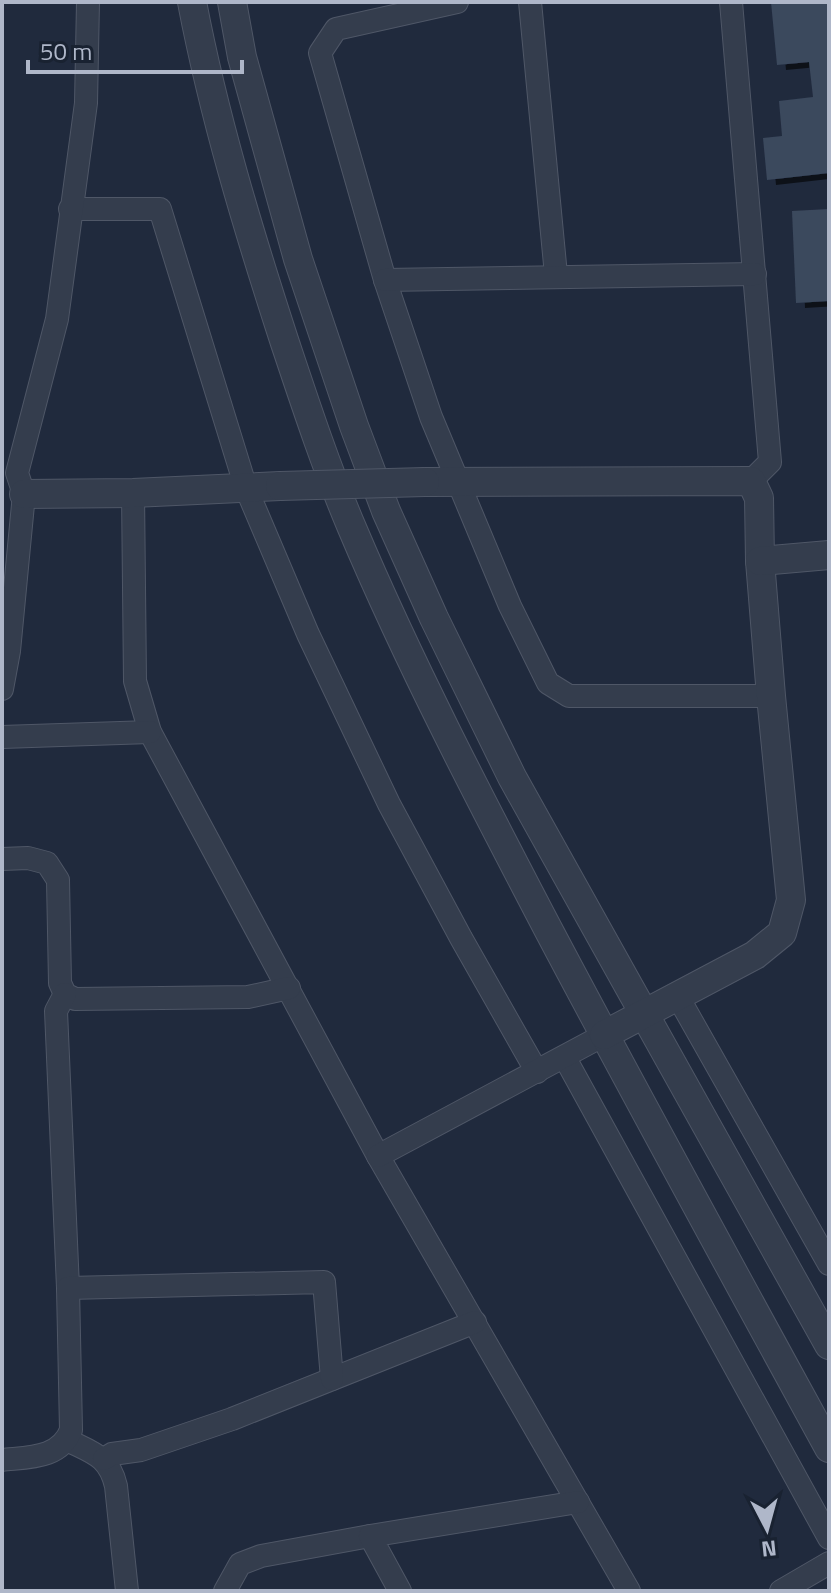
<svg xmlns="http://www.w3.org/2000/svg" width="831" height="1593" viewBox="0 0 831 1593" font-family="'Titillium Web',sans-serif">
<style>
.building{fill:#3b485d;filter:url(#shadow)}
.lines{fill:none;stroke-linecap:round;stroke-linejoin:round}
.minor-casing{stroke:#4f5767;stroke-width:24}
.tertiary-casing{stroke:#4f5767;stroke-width:30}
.minor{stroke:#343d4d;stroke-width:22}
.tertiary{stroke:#343d4d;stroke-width:28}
.tertiary-bridge-casing{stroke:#4f5767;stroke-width:30;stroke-linecap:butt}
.tertiary-bridge{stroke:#343d4d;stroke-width:28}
</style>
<defs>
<filter id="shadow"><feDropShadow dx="9" dy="5" stdDeviation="0" flood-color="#0009"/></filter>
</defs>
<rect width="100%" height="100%" fill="#202a3d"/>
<!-- building -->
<g class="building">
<polygon points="771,2 829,2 829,173 767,180 763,138 782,136 779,101 813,97 809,62 777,65"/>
<polygon points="829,209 829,301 796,303 792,211"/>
</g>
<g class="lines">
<defs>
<g id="minor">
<polyline points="457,2 336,29 320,53 385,280 431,417 510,606 548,683 569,696 771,696"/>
<polyline points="530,2 556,275"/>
<polyline points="731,2 770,462 751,481"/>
<polyline points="70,209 160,209 246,488 308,634 389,804 461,938 537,1072"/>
<polyline points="385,280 755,274"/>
<polyline points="133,493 135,681 150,732 378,1156 629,1591"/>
<polyline points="2,689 9,651 24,494 17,473 57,319 86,103 88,2"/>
<polyline points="2,737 150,732"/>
<polyline points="2,859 28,858 47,863 58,880 60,983 65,994 75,999 248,997 289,988"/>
<polyline points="65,994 56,1011 68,1288"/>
<polyline points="678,997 829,1264"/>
<polyline points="565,1058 829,1538"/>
<polyline points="378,1156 604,1035"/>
<path d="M 67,1440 C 93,1453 109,1456 116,1486 L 127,1591"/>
<polyline points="104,1459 112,1454 141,1450 232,1419 475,1322"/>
<path d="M 2,1460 C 28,1457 60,1459 71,1430 L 68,1288 L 324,1282 L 332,1379"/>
<polyline points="225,1591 240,1564 261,1556 370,1536"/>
<polyline points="400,1591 370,1536 578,1502"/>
<polyline points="781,1591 829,1563"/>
</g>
<g id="tertiary">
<path d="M 192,2 C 214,117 248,229 284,340 C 305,403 326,467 352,528 C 410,665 479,797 548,929 C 640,1103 735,1276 829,1448"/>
<polyline points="232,2 242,57 298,259 354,426 386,511 434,618 512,777 829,1345"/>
<polyline points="425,482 751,481 759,498 760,561 771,696 791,900 782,933 755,955 604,1035"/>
<polyline points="24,494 133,493 280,486"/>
<polyline points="760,561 829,555"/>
</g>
</defs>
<!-- minor casing -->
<use href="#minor" class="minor-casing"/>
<!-- tertiary casing -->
<use href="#tertiary" class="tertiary-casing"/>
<!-- minor -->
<use href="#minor" class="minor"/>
<!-- tertiary -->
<use href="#tertiary" class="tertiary"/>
<defs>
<polyline id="tertiary-bridge" points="280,486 425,482"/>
</defs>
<!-- tertiary-bridge casing -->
<use href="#tertiary-bridge" class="tertiary-bridge-casing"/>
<!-- tertiary-bridge -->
<use href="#tertiary-bridge" class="tertiary-bridge"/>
</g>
<!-- border -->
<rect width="831" height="1593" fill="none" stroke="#afb7c9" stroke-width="8"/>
<!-- north arrow -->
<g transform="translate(767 1529) rotate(174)" stroke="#192231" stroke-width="6" paint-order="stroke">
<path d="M0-6L14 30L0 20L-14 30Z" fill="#afb7c9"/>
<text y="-12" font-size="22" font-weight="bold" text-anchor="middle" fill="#afb7c9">N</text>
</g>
<!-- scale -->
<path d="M28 60v12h214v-12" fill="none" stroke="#afb7c9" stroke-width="4"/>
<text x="40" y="60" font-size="24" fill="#afb7c9" stroke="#192231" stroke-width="6" paint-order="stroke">50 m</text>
</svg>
